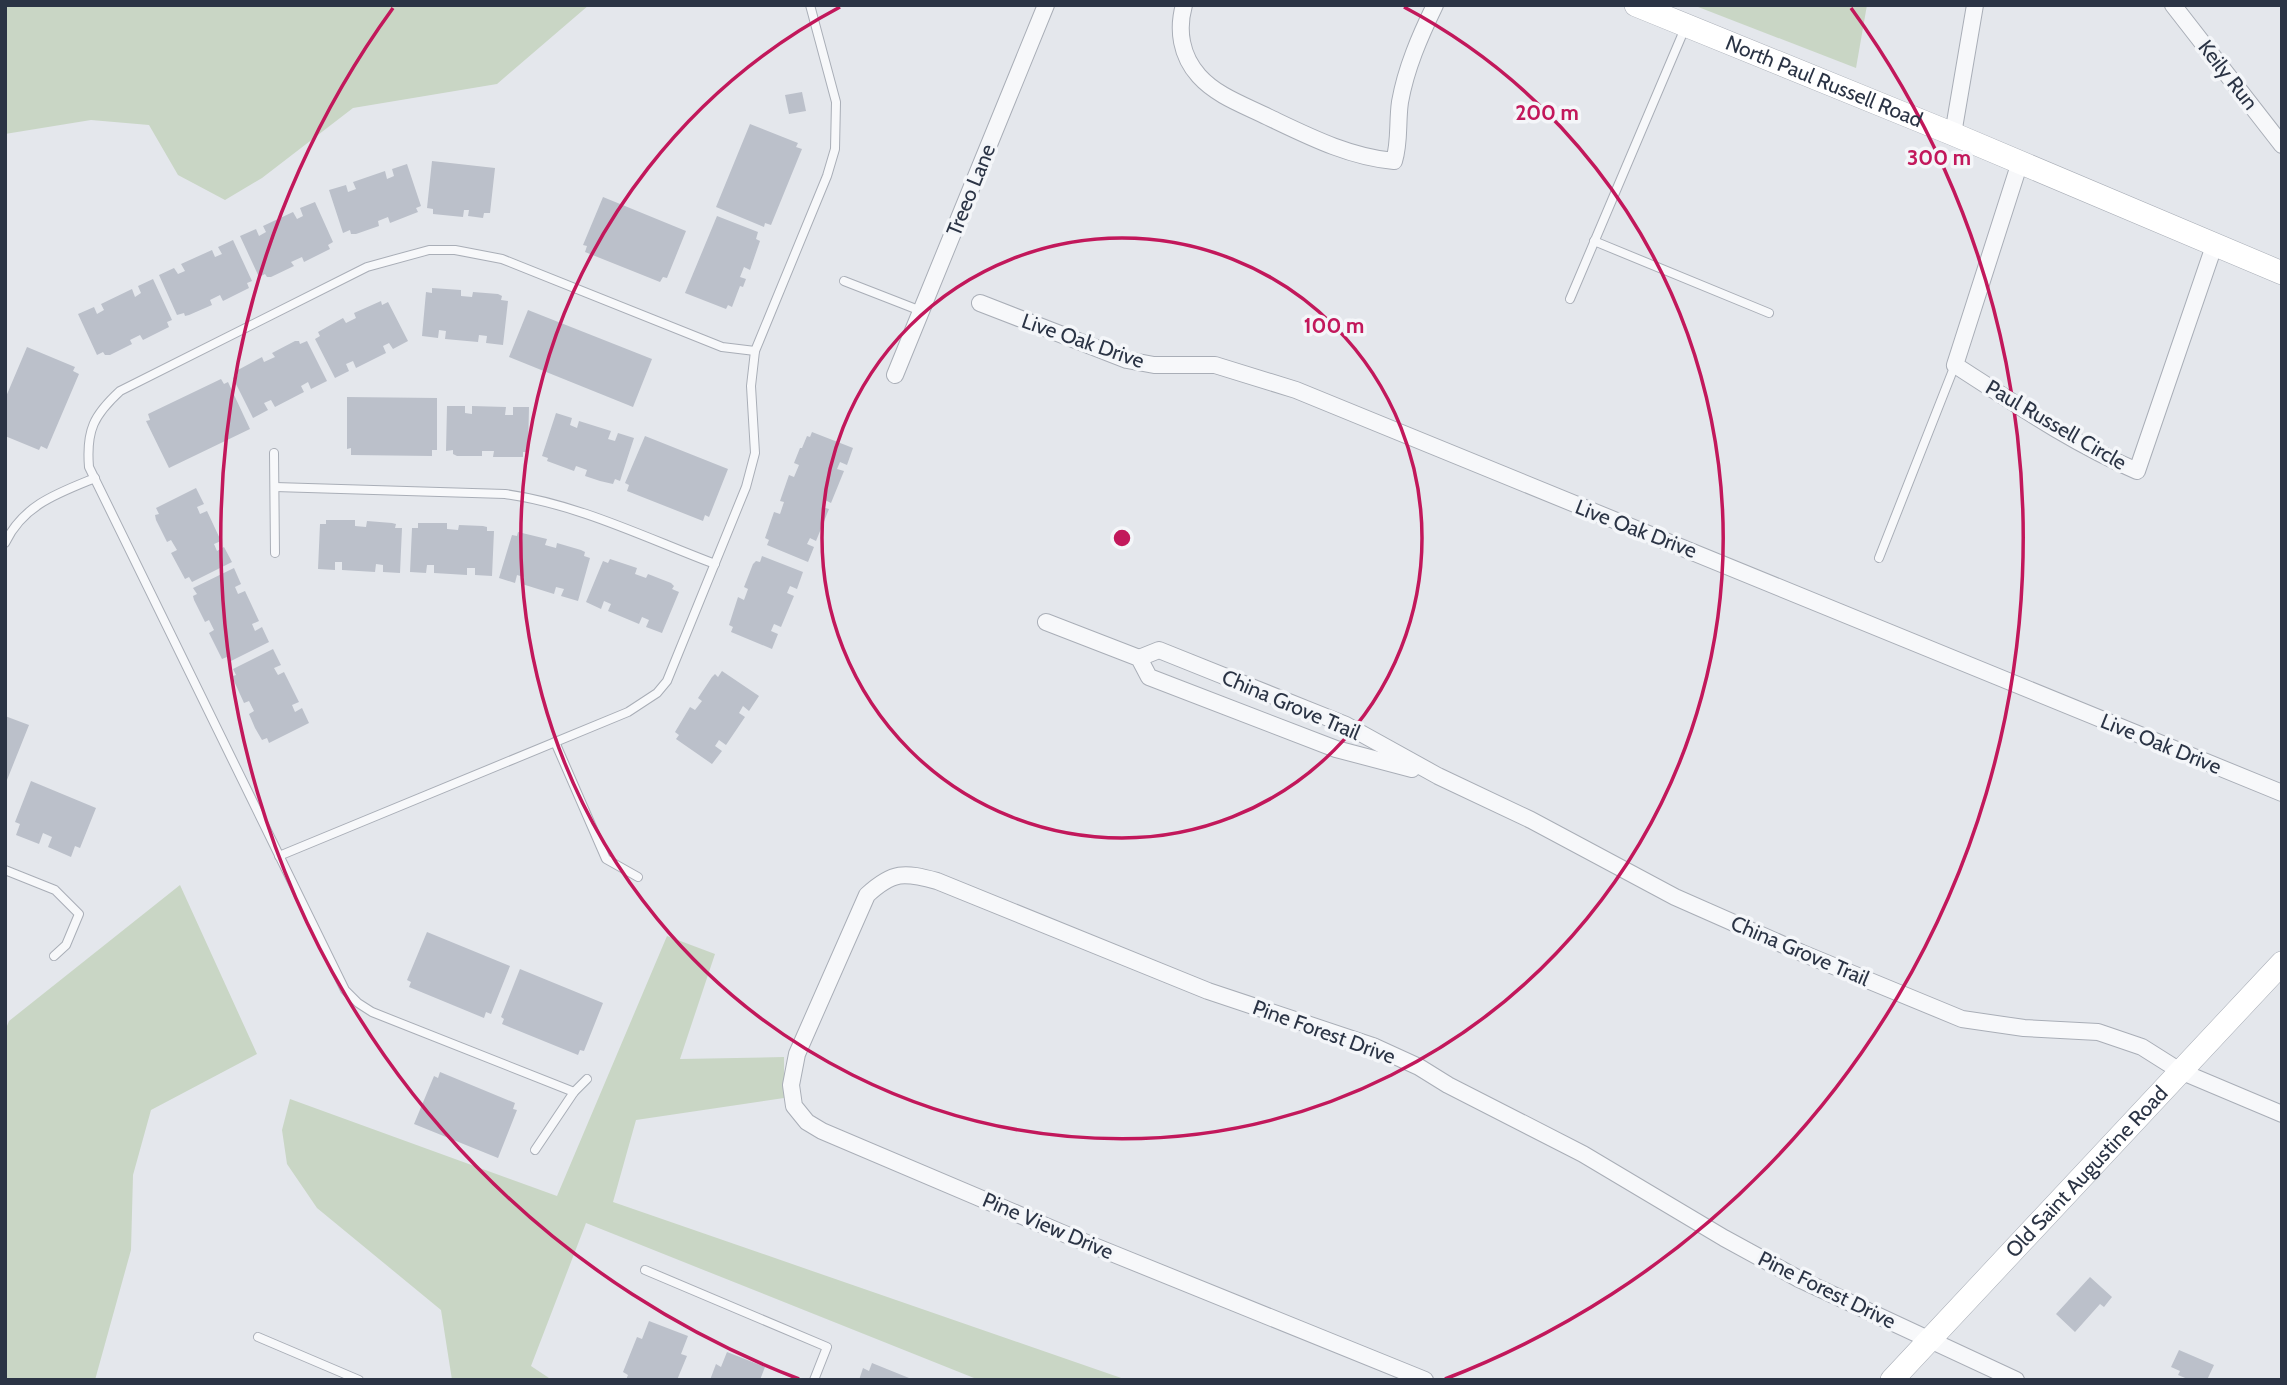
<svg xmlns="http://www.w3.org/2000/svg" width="2287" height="1385" viewBox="0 0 2287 1385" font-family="Cabin,sans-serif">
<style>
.green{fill:#c9d6c5}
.building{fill:#bbc0ca}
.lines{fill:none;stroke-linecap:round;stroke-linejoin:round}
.lane-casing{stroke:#a9aeb7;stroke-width:10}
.street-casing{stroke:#a9aeb7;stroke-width:18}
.secondary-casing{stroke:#a9aeb7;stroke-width:24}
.lane{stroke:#f7f8fa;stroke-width:8}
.street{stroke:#f7f8fa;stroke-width:16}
.secondary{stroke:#fff;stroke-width:23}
.ring{fill:none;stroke:#c2185b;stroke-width:3.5}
.labels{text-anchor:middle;stroke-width:7;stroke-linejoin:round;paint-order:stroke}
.street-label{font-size:21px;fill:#2b3445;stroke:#f4f6f9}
.centre{fill:#c2185b;stroke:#f4f6f9;stroke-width:3.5}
.ring-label{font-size:21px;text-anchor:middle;font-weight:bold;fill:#c2185b;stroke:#f4f6f9;stroke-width:7;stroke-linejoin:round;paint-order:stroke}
</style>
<rect width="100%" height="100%" fill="#e4e7ec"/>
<!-- green -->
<g class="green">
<polygon points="5,5 589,5 497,84 353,108 262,178 225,200 178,175 149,125 91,120 5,134"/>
<polygon points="1693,5 1867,5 1856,68"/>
<polygon points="180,885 257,1054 151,1110 133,1175 131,1250 95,1380 5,1380 5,1031 9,1021"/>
<polygon points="667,936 715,954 680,1059 784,1057 784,1098 636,1120 613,1202 1127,1380 979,1380 586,1223 531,1366 552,1380 452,1380 441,1310 317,1208 287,1164 282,1130 290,1099 557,1196"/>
</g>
<!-- building -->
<g class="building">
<polygon points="802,92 806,111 789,114 785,95"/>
<polygon points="750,124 798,143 796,147 802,149 771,225 765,223 764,227 716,207"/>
<polygon points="432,161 495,168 490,213 484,213 483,218 468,216 469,210 464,210 463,217 433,214 433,209 427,208"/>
<polygon points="407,164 421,206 416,208 418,212 390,223 388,217 378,221 379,226 356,234 351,234 350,230 343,233 329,190 346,185 348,192 356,189 353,182 385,171 387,179 394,176 392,169"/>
<polygon points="603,197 686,231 667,278 663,277 660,282 585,252 587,246 583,245"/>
<polygon points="315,202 333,242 328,245 330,249 304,262 302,257 291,262 294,266 271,277 267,277 265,274 259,277 240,236 256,229 259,236 266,232 263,226 293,212 297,219 303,216 300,208"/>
<polygon points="717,216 758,232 756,239 760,241 750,270 744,267 740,277 746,279 743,287 740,286 732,307 728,305 726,309 685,293"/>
<polygon points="233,240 252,281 247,283 249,288 223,301 220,295 210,300 212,305 189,315 185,316 184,313 177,315 159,275 174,268 178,274 185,271 181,264 212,250 215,257 222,254 218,247"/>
<polygon points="153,279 172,320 167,322 169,327 143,340 140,335 130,340 132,344 110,355 105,355 103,352 97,355 78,314 94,307 97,314 104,310 101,304 132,289 135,297 141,293 138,286"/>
<polygon points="432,288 461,290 461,296 472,297 473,292 498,294 502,296 501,300 508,301 503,345 486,343 487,336 479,335 478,342 445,339 446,331 439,330 438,338 422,336 426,292 432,293"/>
<polygon points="381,301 382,305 388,302 408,341 393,349 389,343 383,346 386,353 356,368 353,361 346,364 349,371 335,378 315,339 320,336 318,332 343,318 346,323 356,318 354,313"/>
<polygon points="528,310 652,359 633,407 509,357"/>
<polygon points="295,341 299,341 300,344 307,341 327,381 311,389 308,382 301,386 304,392 275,407 271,400 264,403 268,410 253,418 233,378 238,375 236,371 262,357 264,362 275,357 272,353"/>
<polygon points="27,347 75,367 73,371 79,374 47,449 41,446 39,450 5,436 5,399"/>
<polygon points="221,379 224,384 228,382 250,429 169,468 146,421 150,420 148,414"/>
<polygon points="347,397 437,398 437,450 432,450 432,456 351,455 351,448 347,449"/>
<polygon points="447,406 465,406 465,413 472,414 472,406 506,407 505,415 513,415 513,407 529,407 528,452 523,452 523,457 493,457 494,451 482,451 482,456 457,456 453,454 453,450 446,451"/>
<polygon points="556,413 572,418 570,425 577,428 579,421 611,431 608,439 615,441 618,433 634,438 620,481 615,479 613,484 600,481 585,476 587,470 576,466 574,471 547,461 548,458 542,456"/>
<polygon points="812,432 853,448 847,465 840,462 837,469 844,471 831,503 825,500 822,507 829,509 816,541 810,538 807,544 814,547 808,562 767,545 769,540 765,538 774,512 780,514 784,502 780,501 789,475 794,477 799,465 794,463 800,448 802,448 807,436 810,437"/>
<polygon points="645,436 728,469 709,517 705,515 703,521 627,491 629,485 625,483"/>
<polygon points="196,488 204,504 197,507 200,514 207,511 221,541 214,544 217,551 224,547 232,562 192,582 189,577 185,579 171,553 177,550 171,540 167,542 156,520 155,515 159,514 156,508"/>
<polygon points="326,520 355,520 355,526 366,527 367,521 392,523 396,524 395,528 402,528 400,573 383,572 383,565 376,564 375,572 342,570 342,562 335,562 335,570 318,569 320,524 326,524"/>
<polygon points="418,523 447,523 447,529 458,530 459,525 483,526 487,527 487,531 494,531 492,576 475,575 475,568 467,568 467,575 434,573 434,565 427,565 426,573 410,572 412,528 418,528"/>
<polygon points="518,532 547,539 545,545 556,548 557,543 581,550 585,552 584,556 590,558 578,601 561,596 564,589 556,587 554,594 522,584 524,577 517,575 515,583 499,578 512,535 517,536"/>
<polygon points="762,556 803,572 797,589 790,586 787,593 794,596 781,627 774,624 771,631 778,634 772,649 731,632 733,627 729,625 738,597 744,600 748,589 744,587 753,564 756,561 760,562"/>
<polygon points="610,559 637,568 635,574 646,578 648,574 671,583 674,586 672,589 679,592 662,633 646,627 649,620 642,617 639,624 608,611 611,604 604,601 601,609 586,602 603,561 608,563"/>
<polygon points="234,568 241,584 235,587 238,594 245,591 259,621 252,624 255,631 262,627 269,642 229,662 227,657 222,659 209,633 214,630 209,620 205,622 194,600 193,596 197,594 193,588"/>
<polygon points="273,649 281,665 274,668 278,675 284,672 299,702 292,705 295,712 302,708 309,723 269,743 267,738 262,740 255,728 249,714 254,711 249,701 244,703 234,681 233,676 236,675 233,669"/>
<polygon points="722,671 759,696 749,711 743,706 739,713 745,717 726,745 719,740 715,746 722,751 712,764 676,739 679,735 675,732 690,707 695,710 702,701 698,698 712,677 715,674 718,677"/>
<polygon points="5,716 29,725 5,785"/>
<polygon points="31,781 96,808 80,848 75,846 71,857 48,847 52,837 43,833 39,844 16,835 20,824 15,822"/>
<polygon points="427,932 510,966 491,1014 486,1012 484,1018 409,987 411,982 407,980"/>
<polygon points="520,969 603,1003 584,1051 580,1050 578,1055 502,1024 504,1019 501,1017"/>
<polygon points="440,1072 515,1103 513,1109 517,1110 498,1158 414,1124 434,1076 438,1078"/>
<polygon points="2090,1277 2112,1297 2104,1307 2100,1304 2075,1332 2056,1314"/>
<polygon points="649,1321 688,1336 681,1354 687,1356 677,1380 626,1380 628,1375 623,1372 637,1337 642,1339"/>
<polygon points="2179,1350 2214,1365 2207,1380 2190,1380 2178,1375 2180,1371 2171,1367"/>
<polygon points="727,1352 765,1367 760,1380 710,1380 716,1364 721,1367"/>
<polygon points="872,1363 914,1380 859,1380 863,1368 869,1371"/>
</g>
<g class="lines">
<defs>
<g id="lane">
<polyline points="1594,241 1769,313"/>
<polyline points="844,281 921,311"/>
<polyline points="1570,299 1685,28"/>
<polyline points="274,453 275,553"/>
<path d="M 275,487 L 505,494 C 578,504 646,538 715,564"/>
<path d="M 5,543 C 23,505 58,493 95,478"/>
<polyline points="1879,558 1955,365"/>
<polyline points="555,742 606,859 638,877"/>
<polyline points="279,856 628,712 657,693 667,681 746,487 755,453 751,386 755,351 827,176 835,149 836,102 810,5"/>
<polyline points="5,870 55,890 79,914 66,945 54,956"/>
<path d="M 574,1092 L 372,1012 L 358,1003 L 345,990 L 89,467 C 86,430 94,415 120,391 L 367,267 L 429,250 L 455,250 L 502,259 L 722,347 L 755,351"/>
<polyline points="535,1150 574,1092 587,1079"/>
<polyline points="645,1270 827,1347 814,1380"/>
<polyline points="258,1337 359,1380"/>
</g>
<g id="street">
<path d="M 1184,5 C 1177,30 1181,56 1199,76 C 1217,96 1244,105 1268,117 C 1308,136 1349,157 1394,161 C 1400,142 1397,123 1400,102 C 1406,68 1420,36 1435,5"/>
<polyline points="2173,5 2282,145"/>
<polyline points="1953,134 1975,5"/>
<path d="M 2020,162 L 1955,365 C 2014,403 2072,443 2137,471 L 2214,246"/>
<polyline points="980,303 1127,360 1154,365 1215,365 1296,390 2282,793"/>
<polyline points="895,375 1046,5"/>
<polyline points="1046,622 1139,658 1149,677 1336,749 1412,769"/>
<polyline points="1139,658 1159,650 1346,725 1438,776 1531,820 1675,897 1802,953 1962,1019 2024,1028 2098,1032 2142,1047 2180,1071 2282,1114"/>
<path d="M 1425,1380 L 1067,1235 L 822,1131 L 807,1122 L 794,1106 L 791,1085 L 797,1054 L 867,895 C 893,871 904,872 937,881 L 1208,991 L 1373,1046 L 1419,1067 L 1448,1085 L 1583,1154 L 1724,1238 L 1799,1279 L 2016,1380"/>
</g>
<g id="secondary">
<path id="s1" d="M 1636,5 L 1953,134 L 2282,273"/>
<path id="s2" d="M 1892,1380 L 2282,963"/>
</g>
</defs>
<!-- lane casing -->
<use href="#lane" class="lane-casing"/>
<!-- street casing -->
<use href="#street" class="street-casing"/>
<!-- secondary casing -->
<use href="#secondary" class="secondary-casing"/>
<!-- lane -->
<use href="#lane" class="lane"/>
<!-- street -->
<use href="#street" class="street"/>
<!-- secondary -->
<use href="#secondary" class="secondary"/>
</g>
<!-- distance rings -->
<g class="ring">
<circle cx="1122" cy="538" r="300"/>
<path d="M1404 7A601 601 0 1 1 840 7"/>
<path d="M799 1379A901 901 0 0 1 393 8M1851 8A901 901 0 0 1 1445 1379"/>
</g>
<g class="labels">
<!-- street labels -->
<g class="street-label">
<text transform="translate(2228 75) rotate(52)" y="7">Keily Run</text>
<text dy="7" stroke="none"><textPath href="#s1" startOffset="203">North Paul Russell Road</textPath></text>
<text transform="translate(971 190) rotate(-68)" y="7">Treeo Lane</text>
<text transform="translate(1083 341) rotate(19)" y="7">Live Oak Drive</text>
<text transform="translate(2056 425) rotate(30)" y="7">Paul Russell Circle</text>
<text transform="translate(1636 529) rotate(21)" y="7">Live Oak Drive</text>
<text transform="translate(1291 705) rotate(23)" y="7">China Grove Trail</text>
<text transform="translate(2161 744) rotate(22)" y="7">Live Oak Drive</text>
<text transform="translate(1800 951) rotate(23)" y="7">China Grove Trail</text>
<text transform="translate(1324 1032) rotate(20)" y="7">Pine Forest Drive</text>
<text dy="7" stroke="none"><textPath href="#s2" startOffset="285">Old Saint Augustine Road</textPath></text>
<text transform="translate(1048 1226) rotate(23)" y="7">Pine View Drive</text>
<text transform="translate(1827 1290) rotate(26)" y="7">Pine Forest Drive</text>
</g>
</g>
<circle cx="1122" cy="538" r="10" class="centre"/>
<g class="ring-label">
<text x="1547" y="120">200 m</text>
<text x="1939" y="165">300 m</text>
<text x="1334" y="333">100 m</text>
</g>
<!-- border -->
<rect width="2287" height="1385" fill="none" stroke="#2b3445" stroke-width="14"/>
</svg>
